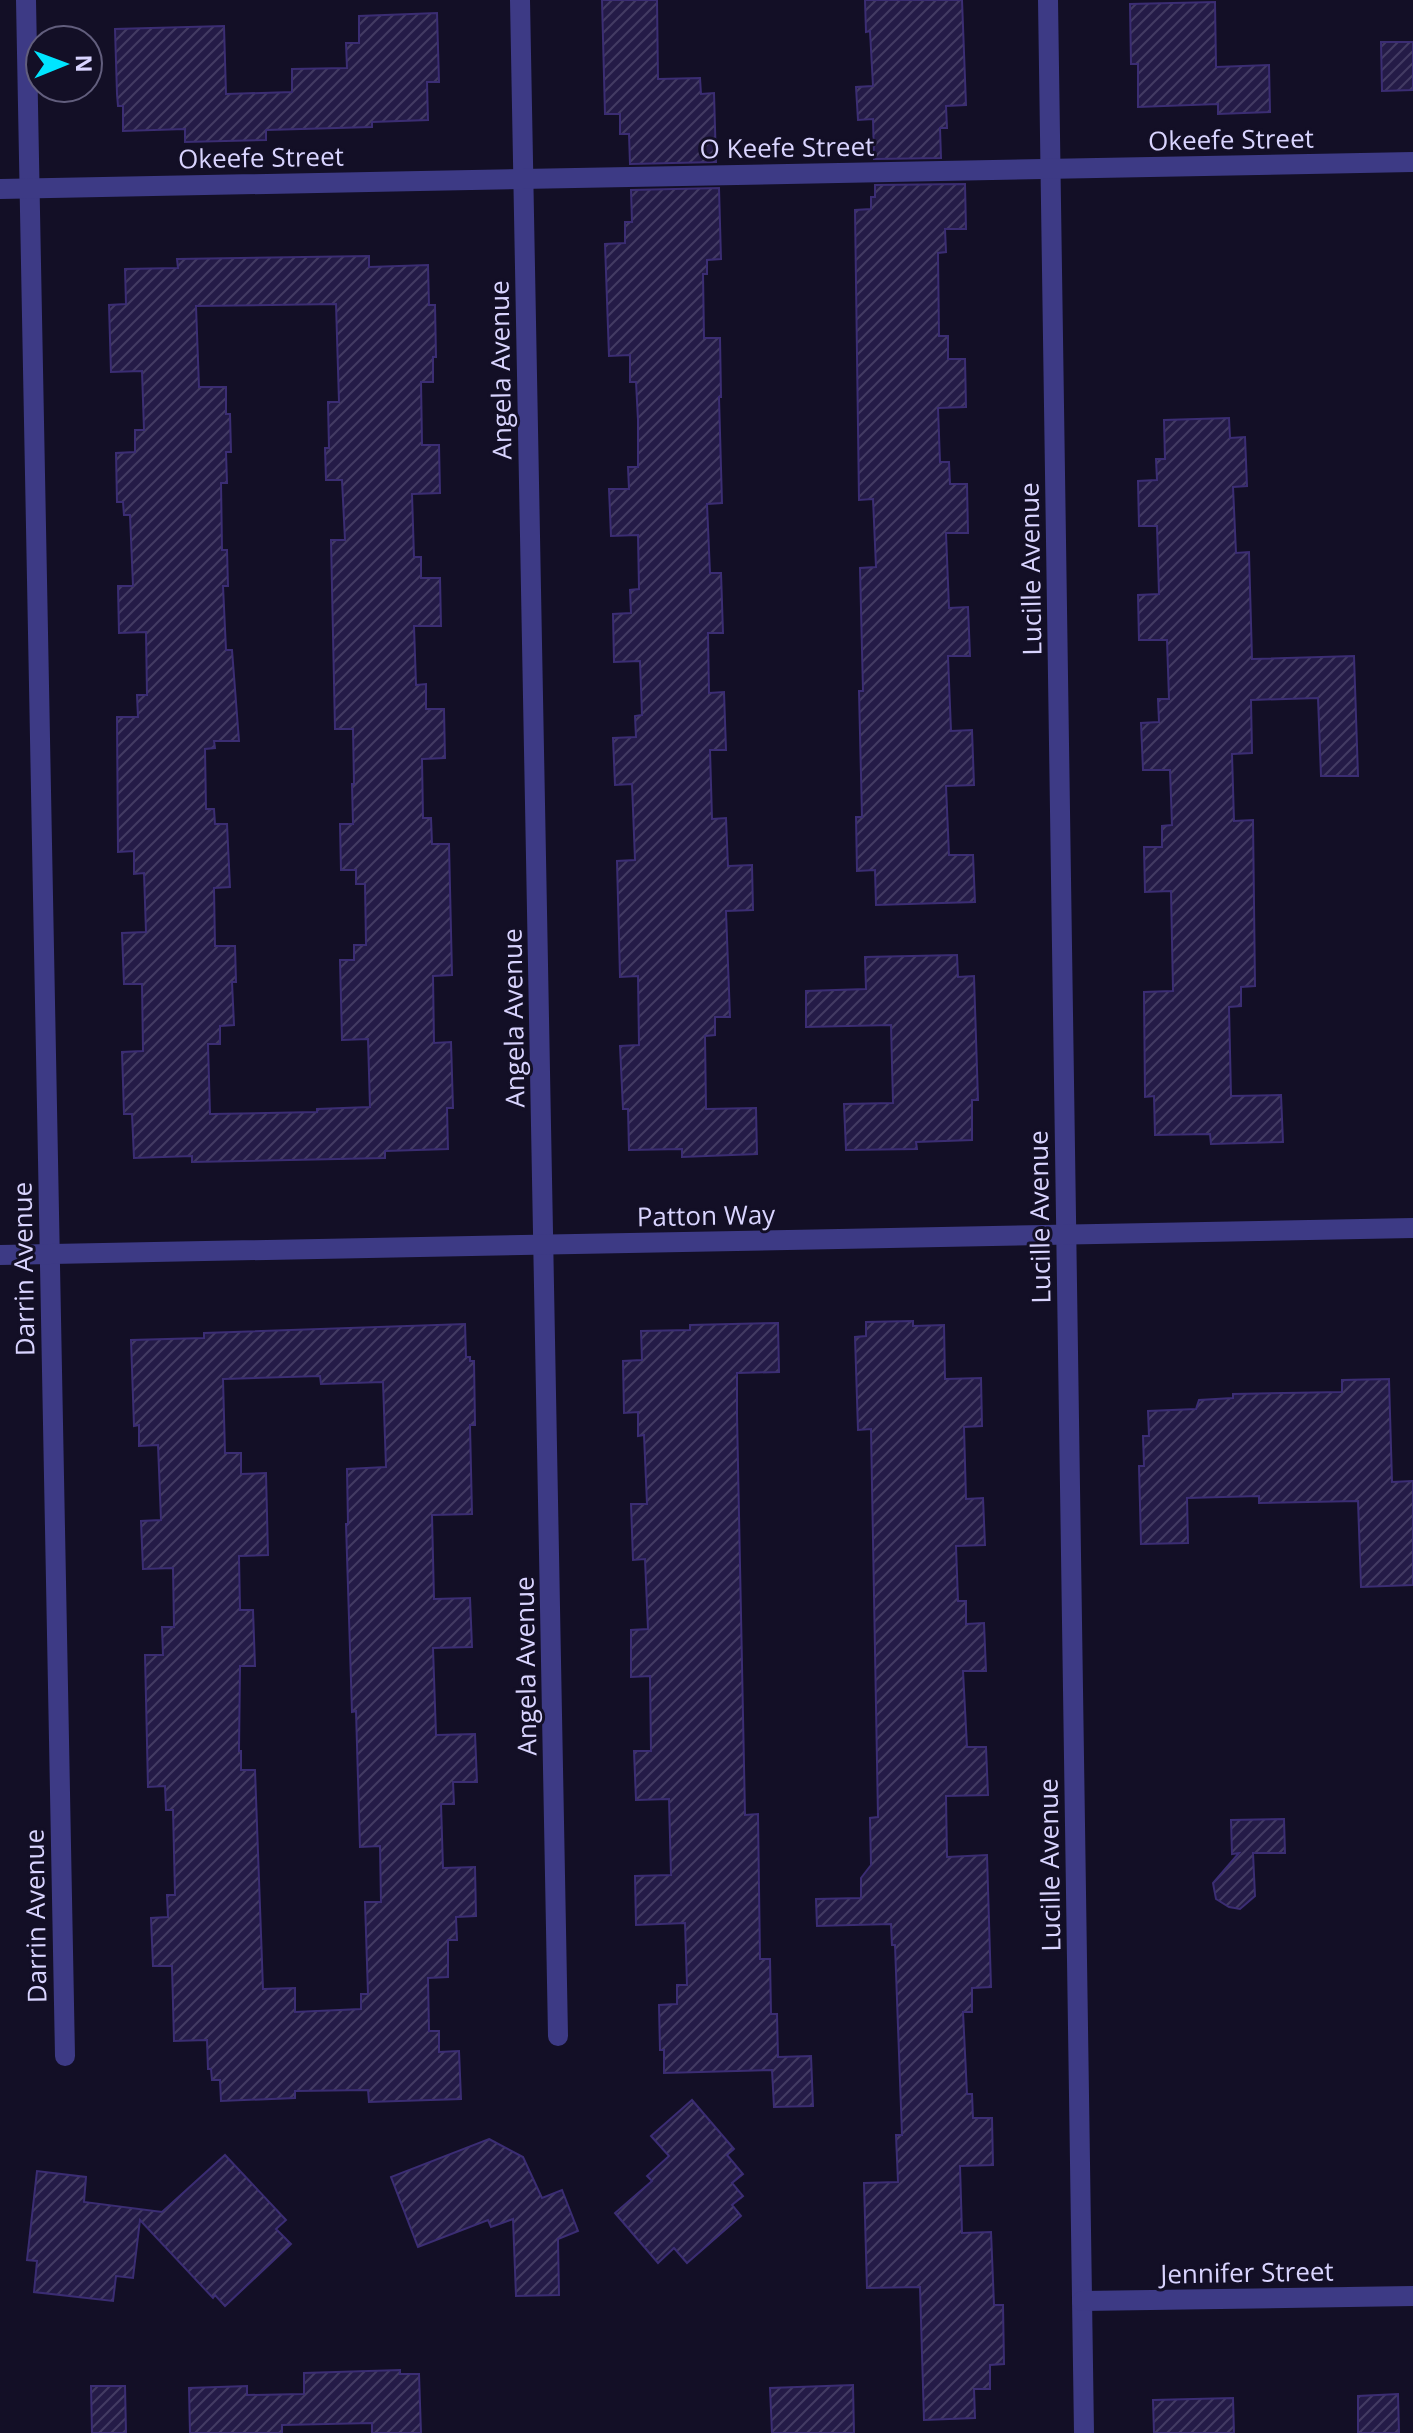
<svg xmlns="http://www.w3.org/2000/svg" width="1413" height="2433" viewBox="0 0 1413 2433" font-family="'Open Sans',sans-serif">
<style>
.building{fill:url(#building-hatch);stroke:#3b2d73;stroke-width:2;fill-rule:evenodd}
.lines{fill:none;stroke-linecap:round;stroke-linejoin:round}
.minor{stroke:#3d3a85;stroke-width:20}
.tertiary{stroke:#3d3a85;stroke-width:20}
.labels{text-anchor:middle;stroke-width:6;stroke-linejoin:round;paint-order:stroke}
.street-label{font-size:26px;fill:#d9d4ff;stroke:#130f26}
</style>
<defs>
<pattern id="building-hatch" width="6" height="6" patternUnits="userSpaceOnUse" patternTransform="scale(2)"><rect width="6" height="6" fill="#241b47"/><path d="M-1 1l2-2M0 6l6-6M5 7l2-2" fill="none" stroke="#433b63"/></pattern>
</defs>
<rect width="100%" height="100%" fill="#130f26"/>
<!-- building -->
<g class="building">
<polygon points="602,0 657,0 658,79 700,78 701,94 714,93 716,162 630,164 629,134 620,134 620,114 605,114"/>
<polygon points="865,0 962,0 966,105 946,106 947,128 940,128 941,158 874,159 873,119 858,120 856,87 873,86 870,31 866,32"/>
<polygon points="1215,2 1216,67 1269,65 1270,112 1218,114 1218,104 1138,107 1138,64 1131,64 1130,4"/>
<polygon points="437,13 439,82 427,82 428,120 372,122 372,127 266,130 266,140 185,142 185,129 123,131 123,106 118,106 117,94 115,29 224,26 226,94 292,92 292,69 347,68 346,43 359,43 359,16"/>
<polygon points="1381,42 1413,42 1413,90 1382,91"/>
<polygon points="965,184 966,229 945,229 946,252 938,253 939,336 948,336 948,359 965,359 966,407 938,408 940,462 949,462 950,484 967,484 968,533 946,533 949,608 968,607 970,656 948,656 951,731 972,730 974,785 946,786 949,855 973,855 975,902 876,905 875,870 857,871 856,817 862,817 859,691 863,691 860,568 876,567 873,499 859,500 855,210 871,209 871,197 875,197 875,185"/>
<polygon points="719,188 721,259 707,260 707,274 703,274 704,338 720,338 721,397 719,397 722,503 707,504 710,573 721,573 723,633 708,633 709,693 724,692 726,750 710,750 712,819 726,818 728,866 752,865 753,910 726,911 730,1017 715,1017 715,1035 705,1036 706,1109 756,1108 757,1154 682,1157 682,1149 629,1150 628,1109 623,1109 620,1046 639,1045 638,976 620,977 617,861 635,860 632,784 615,785 613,738 636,737 635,716 642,715 640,661 614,662 613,614 631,613 630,590 639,589 638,535 611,536 609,489 629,489 628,467 638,467 638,420 636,382 630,382 630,355 609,356 605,244 625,243 625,222 632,222 631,190"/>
<path d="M 369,256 L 369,267 L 428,265 L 429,305 L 435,305 L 436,357 L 433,357 L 433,382 L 421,382 L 422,445 L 439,445 L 440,493 L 412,494 L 414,557 L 421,557 L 421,578 L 440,578 L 441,626 L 414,626 L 416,685 L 426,684 L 426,709 L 444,709 L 445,758 L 422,759 L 423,818 L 431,818 L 432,844 L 449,844 L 452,975 L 433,976 L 434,1043 L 451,1042 L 453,1108 L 447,1108 L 448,1149 L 385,1151 L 385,1158 L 192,1162 L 192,1156 L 134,1158 L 132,1114 L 124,1114 L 122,1052 L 143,1051 L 142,984 L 124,984 L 122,933 L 146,932 L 144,873 L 134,874 L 134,851 L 118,852 L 117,717 L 138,717 L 137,695 L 147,695 L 146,632 L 119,633 L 118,586 L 133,586 L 130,515 L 124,515 L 123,502 L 117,502 L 116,453 L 135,452 L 135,430 L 144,430 L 142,371 L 111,372 L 109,305 L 126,304 L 125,269 L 178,268 L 177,259 ZM 336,304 L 339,402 L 328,402 L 329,448 L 325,448 L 326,480 L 342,480 L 345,540 L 331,540 L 335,729 L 353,729 L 354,784 L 352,784 L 353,824 L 340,824 L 341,870 L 356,870 L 356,884 L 365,884 L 366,945 L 354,945 L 354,960 L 340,960 L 342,1040 L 368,1039 L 370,1107 L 317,1109 L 317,1112 L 210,1114 L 208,1044 L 220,1044 L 220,1026 L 234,1025 L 232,982 L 236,982 L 235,946 L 215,946 L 214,888 L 230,887 L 227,824 L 215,824 L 214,809 L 206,809 L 205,749 L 215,748 L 214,741 L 239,741 L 232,650 L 226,650 L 223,586 L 228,586 L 227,550 L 222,550 L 221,483 L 227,483 L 226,452 L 231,452 L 230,414 L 226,414 L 226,387 L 199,387 L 196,306 Z"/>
<polygon points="1229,418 1230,438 1245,437 1247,486 1233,487 1236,553 1249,552 1252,659 1354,656 1358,776 1321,776 1318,698 1251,700 1252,753 1232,754 1234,821 1253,820 1255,986 1241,987 1241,1006 1229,1007 1231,1096 1281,1095 1283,1142 1211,1144 1210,1134 1155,1135 1154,1096 1145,1097 1144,992 1173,991 1171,891 1145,892 1144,847 1162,847 1162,826 1172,825 1170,770 1143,770 1141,723 1159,722 1158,699 1169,699 1167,640 1139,640 1138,595 1159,594 1157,526 1139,526 1138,481 1157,480 1156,459 1165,459 1164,420"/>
<polygon points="957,955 958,977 974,976 978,1100 972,1100 972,1140 916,1142 917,1149 846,1150 844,1104 893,1103 891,1025 806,1027 806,991 866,989 865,957"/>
<polygon points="913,1321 913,1326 944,1325 945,1379 981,1378 982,1426 964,1427 966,1499 983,1498 985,1545 956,1546 958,1601 966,1601 966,1624 984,1623 986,1671 963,1671 967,1747 986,1747 988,1795 946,1796 947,1857 987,1855 991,1987 972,1988 972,2012 963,2012 967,2094 972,2094 973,2118 992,2118 993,2165 960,2166 962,2233 991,2232 994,2305 1003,2305 1004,2364 990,2365 990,2389 974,2389 975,2418 924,2420 920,2287 867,2288 864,2183 898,2182 896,2135 902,2135 895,1945 892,1945 891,1924 817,1926 816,1899 861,1898 861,1878 871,1865 870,1818 878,1817 871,1429 858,1430 855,1337 866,1336 866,1322"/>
<polygon points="778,1323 779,1372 737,1373 737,1415 745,1815 758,1814 760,1959 770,1959 771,2014 777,2014 778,2057 811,2056 813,2106 774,2107 772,2070 664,2073 664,2050 660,2050 659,2005 677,2004 677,1985 687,1985 685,1923 636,1925 635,1876 671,1875 669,1799 636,1800 634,1751 651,1751 650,1676 631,1677 631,1630 648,1629 645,1559 633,1560 631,1504 647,1504 644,1435 638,1436 638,1412 624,1413 623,1361 642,1360 641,1331 690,1330 690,1325"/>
<path d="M 465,1324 L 466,1357 L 470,1357 L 470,1361 L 474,1361 L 475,1425 L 470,1425 L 472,1514 L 432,1515 L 434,1599 L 470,1598 L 472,1647 L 433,1648 L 436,1735 L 475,1734 L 477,1782 L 453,1782 L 454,1804 L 441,1804 L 443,1868 L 475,1867 L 476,1916 L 456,1917 L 457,1940 L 448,1940 L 448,1977 L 428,1978 L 429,2031 L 439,2031 L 439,2052 L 459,2051 L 461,2099 L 369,2102 L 368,2090 L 295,2091 L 295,2098 L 221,2101 L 220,2080 L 212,2080 L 211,2069 L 208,2069 L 207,2040 L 174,2041 L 172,1966 L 153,1966 L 151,1918 L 168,1917 L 167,1895 L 175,1895 L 173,1810 L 166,1810 L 165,1786 L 148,1787 L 145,1655 L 163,1655 L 162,1627 L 174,1627 L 173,1568 L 143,1569 L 141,1521 L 161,1520 L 158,1445 L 139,1446 L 139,1425 L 134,1426 L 131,1340 L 204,1338 L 204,1333 ZM 320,1376 L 321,1384 L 383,1382 L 386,1467 L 347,1469 L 348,1524 L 346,1524 L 352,1712 L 356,1711 L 360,1847 L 380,1846 L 381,1902 L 365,1902 L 368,1994 L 361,1994 L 361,2009 L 295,2012 L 295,1988 L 263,1989 L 255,1770 L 241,1770 L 241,1751 L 239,1751 L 240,1666 L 255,1666 L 253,1610 L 240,1610 L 239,1556 L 268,1555 L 266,1473 L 241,1474 L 241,1453 L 225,1453 L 223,1379 Z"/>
<polygon points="1389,1379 1392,1482 1413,1481 1413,1585 1361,1587 1358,1501 1259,1503 1259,1496 1187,1498 1188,1543 1141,1544 1139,1466 1144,1466 1143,1436 1149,1436 1148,1411 1196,1409 1199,1400 1233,1398 1233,1394 1342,1392 1342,1380"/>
<polygon points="1284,1819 1285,1853 1253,1853 1255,1896 1240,1909 1229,1907 1216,1899 1213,1883 1239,1853 1232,1854 1231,1820"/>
<polygon points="692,2100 734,2149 727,2155 743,2174 732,2183 743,2196 732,2205 741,2216 687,2263 674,2248 658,2263 615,2213 652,2181 647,2176 669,2156 651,2136"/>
<polygon points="489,2139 523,2157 542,2198 562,2190 578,2231 558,2239 559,2295 516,2296 513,2219 491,2227 488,2220 418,2247 391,2177"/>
<polygon points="225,2155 286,2220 276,2229 291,2244 225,2306 215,2295 213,2298 140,2220 133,2278 116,2276 113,2301 34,2292 37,2261 27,2260 37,2171 86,2177 84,2202 162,2212"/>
<polygon points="400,2370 400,2374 419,2374 421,2433 372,2433 372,2423 282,2425 282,2433 190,2433 189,2388 247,2386 247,2395 304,2394 304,2373"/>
<polygon points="853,2385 854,2433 772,2433 770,2388"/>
<polygon points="91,2386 125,2386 126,2433 92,2433"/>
<polygon points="1398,2394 1399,2433 1358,2433 1358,2396"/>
<polygon points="1233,2398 1234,2433 1154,2433 1153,2400"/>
</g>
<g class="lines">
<!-- minor -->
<g class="minor">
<polyline points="26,0 65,2056"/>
<polyline points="520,0 558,2036"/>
<polyline points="1048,0 1084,2433"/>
<polyline points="0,189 1413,162"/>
<polyline points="1082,2301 1413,2296"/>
</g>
<!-- tertiary -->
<polyline class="tertiary" points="0,1255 1413,1228"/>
</g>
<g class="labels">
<!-- street labels -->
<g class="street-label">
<text transform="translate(1231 140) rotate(-1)" y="9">Okeefe Street</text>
<text transform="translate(787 148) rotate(-1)" y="9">O Keefe Street</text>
<text transform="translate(261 158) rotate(-1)" y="9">Okeefe Street</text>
<text transform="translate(501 370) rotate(-91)" y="9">Angela Avenue</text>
<text transform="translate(1031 569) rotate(-91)" y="9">Lucille Avenue</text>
<text transform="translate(514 1018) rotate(-91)" y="9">Angela Avenue</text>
<text transform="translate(706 1216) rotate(-1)" y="9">Patton Way</text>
<text transform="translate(1040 1217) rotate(-91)" y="9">Lucille Avenue</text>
<text transform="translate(24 1269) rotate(-91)" y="9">Darrin Avenue</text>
<text transform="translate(526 1666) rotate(-91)" y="9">Angela Avenue</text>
<text transform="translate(1050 1865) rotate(-91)" y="9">Lucille Avenue</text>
<text transform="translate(36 1916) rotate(-91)" y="9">Darrin Avenue</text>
<text transform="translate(1247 2273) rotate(-1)" y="9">Jennifer Street</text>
</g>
</g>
<!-- north arrow -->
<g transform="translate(64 64) rotate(89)"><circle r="38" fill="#130f26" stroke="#625e7d" stroke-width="2"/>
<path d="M0-6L14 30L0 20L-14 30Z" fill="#00e5ff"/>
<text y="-12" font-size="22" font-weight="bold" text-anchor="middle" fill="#d9d4ff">N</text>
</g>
</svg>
